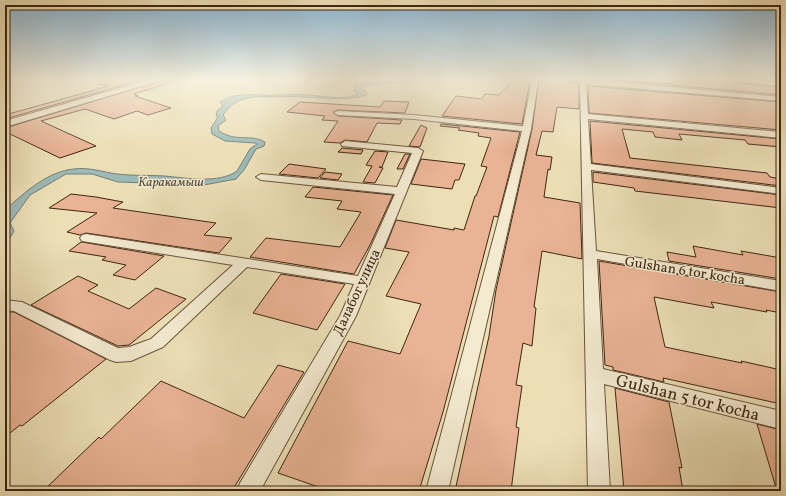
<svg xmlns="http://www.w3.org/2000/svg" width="786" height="496" viewBox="0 0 786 496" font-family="Vollkorn,serif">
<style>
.water{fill:#9dbab8;stroke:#777f76}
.building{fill:#e9b394;stroke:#3f2613}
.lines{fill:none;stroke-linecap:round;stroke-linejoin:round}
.minor-casing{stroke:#6a543c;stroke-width:2}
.tertiary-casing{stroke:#6a543c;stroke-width:2}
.minor{fill:#f3ead0;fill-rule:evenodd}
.tertiary{fill:#f3ead0;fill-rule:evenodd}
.labels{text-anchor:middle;stroke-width:3;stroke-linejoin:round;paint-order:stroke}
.far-water-label{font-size:13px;font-style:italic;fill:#564b3c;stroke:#f3ead0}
.street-label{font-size:14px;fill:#3f2613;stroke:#f3ead0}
.near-street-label{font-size:17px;fill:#3f2613;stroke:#f3ead0}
</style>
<rect width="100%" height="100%" fill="#ecdfb6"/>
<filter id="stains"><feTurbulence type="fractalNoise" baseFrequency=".005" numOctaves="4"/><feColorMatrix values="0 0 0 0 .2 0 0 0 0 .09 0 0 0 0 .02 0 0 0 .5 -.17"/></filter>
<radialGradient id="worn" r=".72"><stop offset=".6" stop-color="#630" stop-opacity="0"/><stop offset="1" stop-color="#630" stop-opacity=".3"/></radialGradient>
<!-- water -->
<path class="water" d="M 405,80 L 426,80 L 364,86 L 361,88 L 366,91 L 367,95 C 345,101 325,98 303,97 C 293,96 282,97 272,97 C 264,97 255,96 248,98 C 237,100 229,106 223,115 L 226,120 L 218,126 L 219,131 C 238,143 249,133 265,142 L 264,146 L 256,149 L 244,170 L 236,179 L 204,185 L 118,182 L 92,174 L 66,174 L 30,195 L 10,223 L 14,231 L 5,246 L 5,210 C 24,193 48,171 74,169 C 89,167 103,172 117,174 C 133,176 149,175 165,176 C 186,178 219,184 237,171 L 250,149 L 257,144 L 255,143 L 225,141 L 212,134 L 211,128 L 218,117 L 216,116 L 217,111 L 223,106 L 220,102 C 237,91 255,96 274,95 C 285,95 296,94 308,95 C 321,96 348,101 359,93 L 355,92 L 354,86 L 361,83 Z"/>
<!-- building -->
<g class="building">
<polygon points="100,80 141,80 5,119 5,115 109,86 99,84"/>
<polygon points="163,80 169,80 169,83 134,94 138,96 135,96 171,108 148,115 137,111 114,119 85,109 41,121 96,146 60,158 10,134 5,135 5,128"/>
<polygon points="516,80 530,80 522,124 442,116 456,96 482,99 485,94 499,95 510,83"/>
<polygon points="539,80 562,80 579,84 579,109 557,107 553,132 542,131 536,155 552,157 550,170 548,169 544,197 580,203 582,259 542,251 534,307 536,308 532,346 523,343 516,385 522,386 516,427 519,428 511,491 455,491 489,336 496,290 532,129"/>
<polygon points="613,80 673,84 671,80 731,80 735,83 781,87 781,95"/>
<polygon points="588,86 781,102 781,130 589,113"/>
<polygon points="384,101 409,102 405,113 338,110 333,112 338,116 402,120 400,124 377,123 367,142 345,140 340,143 324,142 338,121 322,120 325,116 287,112 300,102 380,107"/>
<polygon points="590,121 781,139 781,147 748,144 745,140 679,134 682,140 655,137 653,132 622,129 630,158 767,173 770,177 781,179 781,186 592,163"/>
<polygon points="441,124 520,132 498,217 494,216 443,412 419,491 330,491 278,473 348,341 400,354 421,304 386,296 409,252 385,248 396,220 454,230 454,228 464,230 475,196 476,196 487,167 481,166 491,138 478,136 479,133 458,130 460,128 440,126"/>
<polygon points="421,125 427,128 420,147 409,146"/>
<polygon points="342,148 363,150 361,154 338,152"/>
<polygon points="375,151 388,152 382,167 379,167 383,168 375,183 363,182 372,166 366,165"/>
<polygon points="405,154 410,154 403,169 397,169"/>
<polygon points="421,159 465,164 459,180 455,180 452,189 411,184"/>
<polygon points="289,164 326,169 318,178 279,174"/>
<polygon points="325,172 342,174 338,180 320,178"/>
<polygon points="593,172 781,195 781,208 635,191 634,188 593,182"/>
<polygon points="313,187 393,195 370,245 354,274 250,257 266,238 340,247 361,212 337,209 342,201 305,197"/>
<polygon points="71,194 96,197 123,202 113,208 216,223 204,235 232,238 219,253 86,233 80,235 67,232 97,213 49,208"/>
<polygon points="81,242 82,242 164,256 135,280 113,275 126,265 102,260 106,257 69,251"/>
<polygon points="693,246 743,255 741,251 781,258 781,279 669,261 667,252 696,257"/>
<polygon points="599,261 781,292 781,313 766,310 767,312 711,302 714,308 654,297 665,347 742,363 741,361 781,370 781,404 663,378 664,382 613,370 613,367 605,365"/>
<polygon points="281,274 345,284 317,330 253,313"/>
<polygon points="78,276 98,285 88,291 129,309 156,288 186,299 129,345 118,346 31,305"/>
<polygon points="5,312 14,312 106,359 22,426 20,425 5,437"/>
<polygon points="278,365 304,372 232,491 43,491 99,437 101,439 161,381 244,418"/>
<polygon points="615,388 669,402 682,468 679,467 683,491 624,491"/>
<polygon points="757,424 781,430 781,491 777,491"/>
</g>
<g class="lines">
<defs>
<g id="minor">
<polygon points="5,80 16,80 5,84"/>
<polygon points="532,80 538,80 531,129 448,491 426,491 522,131 414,119 338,115 334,113 338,111 414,115 523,126"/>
<polygon points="563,80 592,80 781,97 781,101 586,84 588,114 781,132 781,138 588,119 591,164 781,188 781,194 591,170 596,251 781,281 781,291 597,259 603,369 781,411 781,429 604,384 610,491 588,491 580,83"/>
<polygon points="732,80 781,82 781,86 735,82"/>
<polygon points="345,141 418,148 423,151 356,316 260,491 237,491 240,483 340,316 354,284 247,267 163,347 131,361 116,362 110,360 14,311 5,310 5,300 22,302 118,348 129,347 151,339 233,265 82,241 80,238 82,235 86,234 358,276 395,194 261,180 256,177 261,174 397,187 412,153 342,146 341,144"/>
</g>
<polygon id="tertiary" points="148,80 162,80 5,127 5,121"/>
</defs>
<!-- minor casing -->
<use href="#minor" class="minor-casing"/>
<!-- tertiary casing -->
<use href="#tertiary" class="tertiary-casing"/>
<!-- minor -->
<use href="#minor" class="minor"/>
<!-- tertiary -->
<use href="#tertiary" class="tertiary"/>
</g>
<!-- sky -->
<linearGradient id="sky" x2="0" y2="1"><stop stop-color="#8ab6d5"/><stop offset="0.53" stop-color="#f6f1de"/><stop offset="1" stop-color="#f6f1de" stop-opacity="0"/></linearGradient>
<rect width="786" height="150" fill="url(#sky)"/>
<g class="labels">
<!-- far-water labels -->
<g class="far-water-label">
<text x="171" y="186">Каракамыш</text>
</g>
<!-- street labels -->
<g class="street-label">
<text transform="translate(685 270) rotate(9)" y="5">Gulshan 6 tor kocha</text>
<text transform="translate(356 292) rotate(-65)" y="5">Далабог улица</text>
</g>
<!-- near-street labels -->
<g class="near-street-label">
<text transform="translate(688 397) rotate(14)" y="6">Gulshan 5 tor kocha</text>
</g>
</g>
<!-- margin -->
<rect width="786" height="496" fill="none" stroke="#ecdfb6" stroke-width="20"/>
<rect x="6" y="6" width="774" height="484" fill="none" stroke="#3f2613" stroke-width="2"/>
<rect x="10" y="10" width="766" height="476" fill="none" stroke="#3f2613"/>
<rect width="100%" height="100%" filter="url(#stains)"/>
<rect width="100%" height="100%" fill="url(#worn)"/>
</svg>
